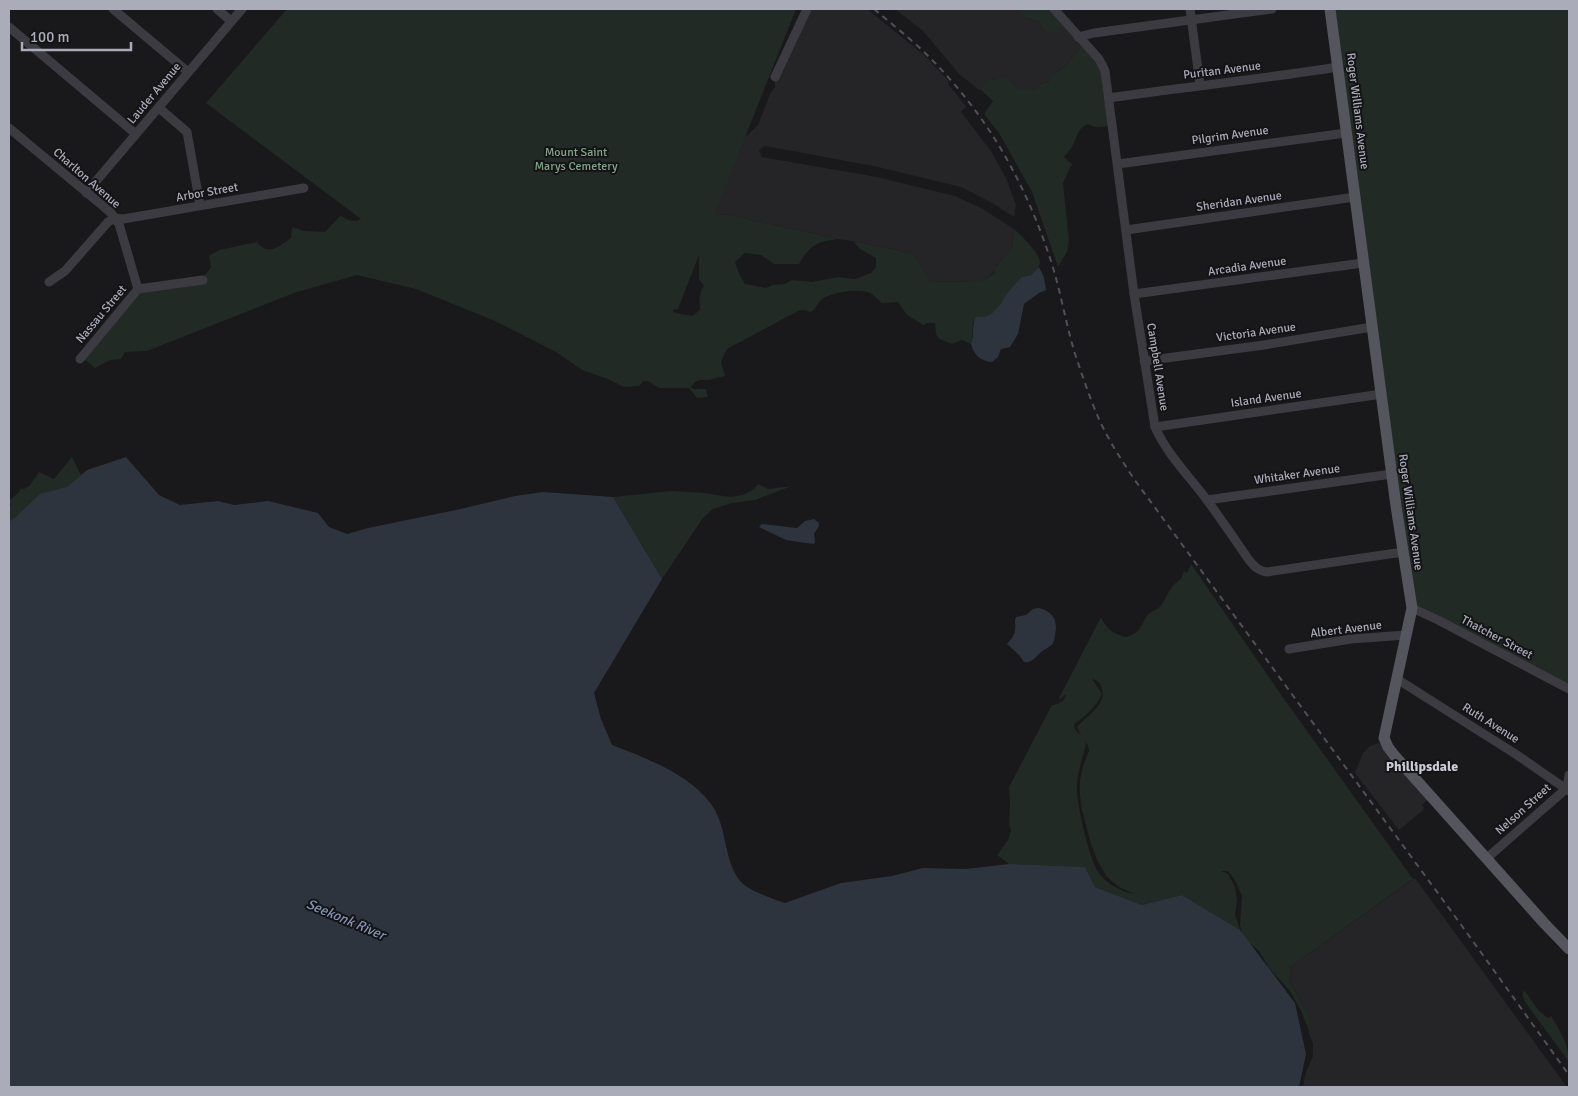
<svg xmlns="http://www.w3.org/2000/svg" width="1578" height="1096" viewBox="0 0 1578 1096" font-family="Signika,sans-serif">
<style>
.built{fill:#252427}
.green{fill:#222a25;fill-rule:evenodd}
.water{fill:#2e343e}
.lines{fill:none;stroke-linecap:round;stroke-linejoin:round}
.minor{stroke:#3b3b41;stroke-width:9}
.major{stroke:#55555e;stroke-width:11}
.rail{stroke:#505058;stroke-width:2;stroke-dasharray:6 5;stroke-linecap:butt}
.labels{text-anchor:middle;stroke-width:4;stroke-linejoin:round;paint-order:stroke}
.street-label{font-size:12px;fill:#abacba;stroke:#141315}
.park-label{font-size:12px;fill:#82a48b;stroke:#141315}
.neighbourhood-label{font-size:14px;font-weight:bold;fill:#ccccd6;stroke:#141315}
.water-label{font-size:14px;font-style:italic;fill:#8393b4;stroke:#141315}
</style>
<rect width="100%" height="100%" fill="#19181a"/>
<!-- built -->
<g class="built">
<polygon points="805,9 867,9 924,55 949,81 948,84 965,105 966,107 961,112 991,151 1006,178 1016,205 1014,217 992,203 961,187 878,167 765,146 759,150 762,157 877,177 955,196 983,209 1014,229 1012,247 995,268 995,271 984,281 931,282 914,254 853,241 838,239 725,214 710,218 730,152 758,125 770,94 775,87 775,74"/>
<polygon points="895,9 1016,9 1026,18 1039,22 1042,29 1065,24 1082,45 1064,68 1060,69 1048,83 1044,82 1034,90 1019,90 1009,79 995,81 992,77 979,90 959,74 923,31"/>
<polygon points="1378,743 1384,744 1430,797 1422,805 1424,808 1422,811 1399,830 1355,773 1363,753 1370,746"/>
<polygon points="1415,878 1567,1087 1303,1087 1306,1072 1313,1056 1313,1043 1307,1029 1309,1033 1309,1016 1289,979 1292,972 1289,968"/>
</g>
<!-- green -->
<g class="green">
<path d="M 287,9 L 796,9 L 714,216 L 725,214 L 838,239 C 817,242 810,245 799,264 L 774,264 L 761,255 L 745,253 L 735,262 L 739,274 L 745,284 L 766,288 L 773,285 L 785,284 L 792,280 L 812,282 L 838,277 L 855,279 L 871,273 L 876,267 L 876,258 L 860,249 L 853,241 L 914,254 L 931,282 L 984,281 L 995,272 L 995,268 L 1012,247 L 1014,229 C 1021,235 1039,252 1040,262 C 1040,267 1034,272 1031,275 L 1025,276 L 1008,292 L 1000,305 L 991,314 L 973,322 L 972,340 L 971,344 L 962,340 L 952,344 C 948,342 939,340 937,336 C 935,332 936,327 935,323 L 927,323 L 923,325 L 907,315 L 898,302 L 882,303 C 878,300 874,295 870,293 C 860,288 833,292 824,298 C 818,301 817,308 811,312 L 803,310 L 798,311 L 727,349 L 721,362 L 725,376 L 709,380 L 700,380 L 695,382 L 691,387 L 693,389 L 706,389 L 708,397 L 697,398 L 689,388 L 659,388 L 648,381 L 643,381 L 639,386 L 624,387 L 608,379 L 582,370 L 556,352 L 495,321 L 416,289 L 357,275 L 294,293 L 147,351 L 125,352 L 121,359 L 110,360 L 95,368 L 84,359 L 139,291 L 201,280 L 211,267 L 209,256 L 219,250 L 257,242 C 269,257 279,246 291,238 L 292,227 L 304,231 L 325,232 L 340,216 C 348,219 353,224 361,219 L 206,103 ZM 699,255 L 699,279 L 704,286 C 699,293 699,301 700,310 L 692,316 L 676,313 L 672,310 L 678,309 Z"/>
<path d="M 1016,9 L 1054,9 L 1065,24 L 1052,34 C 1045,33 1042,29 1039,22 L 1026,18 Z"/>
<polygon points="1333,9 1569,9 1569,689 1414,610"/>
<path d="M 1082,45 L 1104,69 L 1113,126 L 1095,127 L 1088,124 C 1078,128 1078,134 1074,143 C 1072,148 1067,153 1064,157 L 1073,165 L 1071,166 L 1063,183 L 1069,240 L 1067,252 L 1058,267 L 1032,192 L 999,133 L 984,114 L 993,101 L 980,89 L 991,77 L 995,81 L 1001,77 L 1009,79 L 1019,90 L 1034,90 L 1044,82 L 1048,83 L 1051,76 C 1057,74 1058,69 1064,68 Z"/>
<polygon points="72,457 81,475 9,541 9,508 11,505 9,501 20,491 21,488 24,489 30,485 39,472 54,479"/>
<polygon points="758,484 768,489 792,486 755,500 732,503 713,509 703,518 662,579 613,497 671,491 705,493 730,497 743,495 754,489"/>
<path d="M 1191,564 L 1282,696 L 1413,879 L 1289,968 L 1292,972 L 1289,979 L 1309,1016 L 1310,1033 L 1301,1011 L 1290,991 L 1269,968 L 1259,951 L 1245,939 L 1242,933 L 1240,925 L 1242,896 L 1235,880 L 1228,871 L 1221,871 L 1228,874 L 1235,887 L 1237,901 L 1235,914 L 1240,930 L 1182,895 L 1142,905 L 1095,887 L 1085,867 L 1009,864 L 997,855 L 1008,840 L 1011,831 L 1009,823 L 1010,804 L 1009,787 L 1052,705 C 1060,704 1064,702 1066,694 L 1060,699 L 1059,698 L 1100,619 L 1101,618 C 1107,629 1114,634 1125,637 C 1133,636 1139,631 1143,623 C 1144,622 1145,617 1147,616 C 1150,611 1159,610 1162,604 C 1167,596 1172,583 1181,579 L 1184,571 L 1187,573 ZM 1092,679 C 1097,680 1101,683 1102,689 C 1106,706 1086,716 1077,727 L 1081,736 L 1075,729 L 1074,724 C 1085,717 1096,707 1102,694 ZM 1084,740 L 1088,745 L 1089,751 L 1083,766 L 1080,780 L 1080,796 L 1082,810 L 1091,844 L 1097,860 L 1107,877 L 1119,887 L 1134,894 C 1122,892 1105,883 1098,872 C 1089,857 1076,803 1077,786 C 1077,774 1082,759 1085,748 L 1086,743 Z"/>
<path d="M 1525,991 L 1539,1011 L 1548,1018 L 1551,1016 C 1560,1031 1569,1044 1569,1062 L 1525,1002 L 1523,997 L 1523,992 Z"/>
</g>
<!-- water -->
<g class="water">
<path d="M 1039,267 L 1044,277 L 1046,290 L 1039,293 L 1024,304 L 1018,334 L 1010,347 L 1001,349 L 998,357 L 992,362 C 980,361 974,355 971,344 C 975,335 971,326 976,317 L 984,317 L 991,314 L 1000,305 L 1008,292 L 1022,277 L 1031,275 Z"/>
<path d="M 126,457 L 159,495 L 180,505 L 218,501 L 234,505 L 268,501 L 318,513 L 329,527 L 347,534 L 368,528 L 456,510 L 515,496 L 543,492 L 613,497 L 662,579 L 594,693 L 601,719 L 612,745 C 646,758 689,774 711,804 C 728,826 723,862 741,882 C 749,891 774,899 785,903 L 841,883 L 892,876 L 923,868 L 966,869 L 1009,864 L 1085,867 L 1095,887 L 1142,905 L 1182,895 L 1240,930 L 1295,1003 L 1306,1054 L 1299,1087 L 9,1087 L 9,522 L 17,516 L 40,494 L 67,487 L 87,470 Z"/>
<polygon points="814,519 819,523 819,526 814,534 815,543 813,544 786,540 759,527 762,524 797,528 805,521"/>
<path d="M 1039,608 C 1054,612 1058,621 1055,635 C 1055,637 1054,641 1053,643 C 1051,647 1044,649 1040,653 C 1035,658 1032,663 1024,662 L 1019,655 L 1007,644 C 1010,640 1015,636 1015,630 C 1016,624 1014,622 1016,617 L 1026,615 L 1033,609 Z"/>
</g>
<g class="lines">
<!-- minor -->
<g class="minor">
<polyline points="113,9 188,72"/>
<polyline points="217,9 231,21"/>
<path d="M 1054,9 L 1099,59 L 1105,71 L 1134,294 L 1155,427 C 1167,454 1189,476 1207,500 C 1221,519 1235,540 1249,560 C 1254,566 1258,571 1267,572 L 1403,552"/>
<polyline points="1190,9 1200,85"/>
<polyline points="9,27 136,134"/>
<polyline points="1078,37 1094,33 1272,9"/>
<polyline points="775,77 807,9"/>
<path d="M 1109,98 C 1186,87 1262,79 1338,67"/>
<polyline points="159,108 187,132 200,205"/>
<polyline points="9,128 103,206 111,213 119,224 138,289"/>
<polyline points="1118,164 1346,133"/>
<polyline points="86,193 242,9"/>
<polyline points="1126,230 1355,197"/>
<polyline points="49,282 65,271 108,222 115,218 123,219 304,188"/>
<polyline points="1134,294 1363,263"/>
<polyline points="80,359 138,289 203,280"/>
<polyline points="1144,361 1264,345 1372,327"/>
<polyline points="1155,427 1382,394"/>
<polyline points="1207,500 1392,474"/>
<polyline points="1412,608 1438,620 1569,689"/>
<polyline points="1289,649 1351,639 1406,635"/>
<polyline points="1397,679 1517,755 1569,791"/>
<polyline points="1487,858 1567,788 1569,775"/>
</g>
<!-- major -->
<polyline class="major" points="1330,9 1396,506 1412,608 1384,738 1388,747 1394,755 1544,923 1569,949"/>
<!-- rail -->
<path class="rail" d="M 874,9 C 894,26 915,42 933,61 C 989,118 1025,183 1050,258 C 1061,291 1066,327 1077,360 C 1086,386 1095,414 1108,437 C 1116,452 1125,465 1134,479 L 1462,926 L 1569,1075"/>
</g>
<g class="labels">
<!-- street labels -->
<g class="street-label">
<text transform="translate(1222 70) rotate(-7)" y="4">Puritan Avenue</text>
<text transform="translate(154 93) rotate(-50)" y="4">Lauder Avenue</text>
<text transform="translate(1358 111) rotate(83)" y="4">Roger Williams Avenue</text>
<text transform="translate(1230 135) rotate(-8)" y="4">Pilgrim Avenue</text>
<text transform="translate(87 178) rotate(41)" y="4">Charlton Avenue</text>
<text transform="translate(207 192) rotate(-10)" y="4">Arbor Street</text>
<text transform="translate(1239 201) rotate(-8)" y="4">Sheridan Avenue</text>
<text transform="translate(1247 266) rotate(-8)" y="4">Arcadia Avenue</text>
<text transform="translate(101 314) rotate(-50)" y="4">Nassau Street</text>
<text transform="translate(1256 332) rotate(-8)" y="4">Victoria Avenue</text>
<text transform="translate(1158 367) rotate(81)" y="4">Campbell Avenue</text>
<text transform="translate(1266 398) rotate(-8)" y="4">Island Avenue</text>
<text transform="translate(1297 474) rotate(-8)" y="4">Whitaker Avenue</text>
<text transform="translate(1411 512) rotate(82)" y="4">Roger Williams Avenue</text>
<text transform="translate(1346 629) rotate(-7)" y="4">Albert Avenue</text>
<text transform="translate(1497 637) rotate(28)" y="4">Thatcher Street</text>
<text transform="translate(1491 723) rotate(32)" y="4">Ruth Avenue</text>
<text transform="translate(1523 809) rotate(-42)" y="4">Nelson Street</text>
</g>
<!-- park labels -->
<g class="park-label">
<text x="576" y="156">Mount Saint<tspan x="576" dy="14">Marys Cemetery</tspan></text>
</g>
<!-- neighbourhood labels -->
<g class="neighbourhood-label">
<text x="1422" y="771">Phillipsdale</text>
</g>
<!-- water labels -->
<g class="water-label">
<text transform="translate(346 919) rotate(23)" y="5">Seekonk River</text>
</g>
</g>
<!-- border -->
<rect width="1578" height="1096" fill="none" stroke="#abacba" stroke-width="20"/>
<!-- scale -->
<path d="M22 42v8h109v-8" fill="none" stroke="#abacba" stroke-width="2.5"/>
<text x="30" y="42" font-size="15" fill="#abacba" stroke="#141315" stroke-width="4" paint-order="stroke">100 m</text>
</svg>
